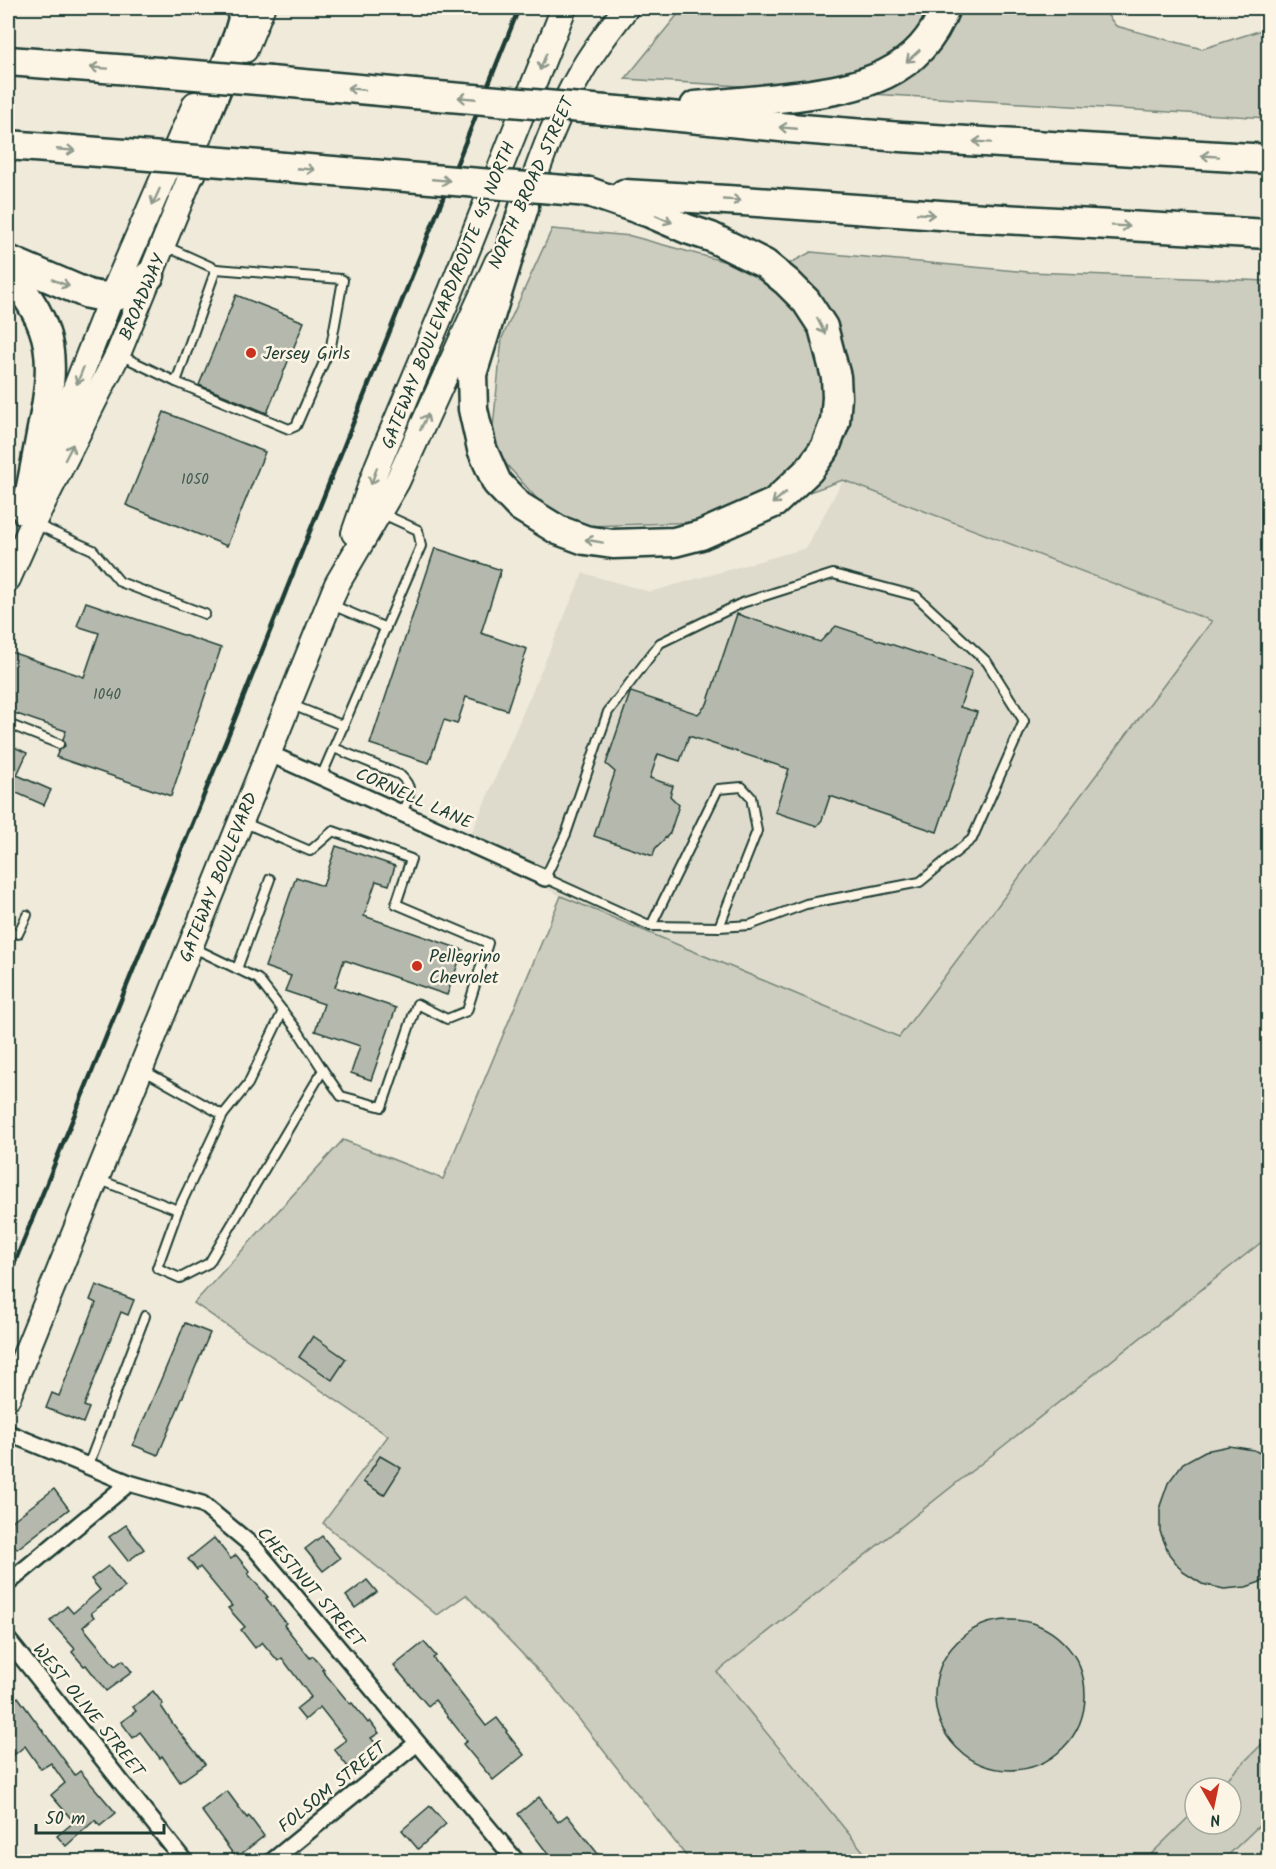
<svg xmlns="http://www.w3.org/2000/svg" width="1276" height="1869" viewBox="0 0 1276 1869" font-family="Kalam,sans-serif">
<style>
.built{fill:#dedbcc;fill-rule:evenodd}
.green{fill:#cccdbf;stroke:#76857a;stroke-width:1.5}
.building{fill:#b5b9ad;stroke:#1f3d34;stroke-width:1.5}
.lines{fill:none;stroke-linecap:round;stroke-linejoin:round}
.lane-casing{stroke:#1f3d34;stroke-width:12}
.street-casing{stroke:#1f3d34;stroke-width:20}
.primary-casing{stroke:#1f3d34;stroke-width:28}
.highway-casing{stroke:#1f3d34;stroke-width:33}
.lane{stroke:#fcf5e5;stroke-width:8}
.street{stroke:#fcf5e5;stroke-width:15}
.primary{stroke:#fcf5e5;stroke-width:24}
.highway{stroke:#fcf5e5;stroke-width:28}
.rail{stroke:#1f3d34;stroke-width:4.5}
.highway-bridge-casing{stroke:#1f3d34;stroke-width:33;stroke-linecap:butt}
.highway-bridge{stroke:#fcf5e5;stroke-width:28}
.oneway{stroke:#8e998c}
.poi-dot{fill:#c8321e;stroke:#fcf5e5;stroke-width:2}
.labels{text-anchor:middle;stroke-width:5;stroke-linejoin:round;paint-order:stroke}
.number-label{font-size:15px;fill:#445c52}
.street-label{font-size:18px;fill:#1f3d34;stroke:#fcf5e5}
.poi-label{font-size:18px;fill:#1f3d34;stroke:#fcf5e5;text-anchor:start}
</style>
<rect width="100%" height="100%" fill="#efeada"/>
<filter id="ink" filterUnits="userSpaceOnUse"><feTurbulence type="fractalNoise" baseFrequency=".0167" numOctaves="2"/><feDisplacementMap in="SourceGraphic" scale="12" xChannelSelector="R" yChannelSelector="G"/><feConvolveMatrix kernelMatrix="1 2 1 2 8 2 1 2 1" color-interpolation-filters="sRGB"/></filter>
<g filter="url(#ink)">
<!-- built -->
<g class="built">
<polygon points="843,480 1213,620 899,1037 561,896 466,846 583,573 650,592 806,548"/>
<path d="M 1268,1188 L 1268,1861 L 762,1861 L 630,1701 ZM 1195,1788 L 1231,1788 L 1231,1824 L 1195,1824 Z"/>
</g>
<!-- green -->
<g class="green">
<polygon points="683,8 1102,8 1116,26 1202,49 1268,28 1268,118 625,79"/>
<polygon points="552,229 631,236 770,274 811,252 1029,272 1268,281 1268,1237 717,1672 871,1861 690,1861 553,1686 466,1595 437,1615 323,1523 388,1436 194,1303 343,1140 443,1179 561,896 899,1037 1212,621 843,480 727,521 562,527 491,447 502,338"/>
<polygon points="1268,1738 1268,1817 1222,1861 1144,1861 1195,1811 1195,1824 1231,1824 1231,1788 1218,1788"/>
</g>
<!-- building -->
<g class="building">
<polygon points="236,295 304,322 267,413 199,385"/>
<polygon points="164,412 265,452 227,546 126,505"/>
<polygon points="435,548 501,570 481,633 527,649 507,710 466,697 457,724 444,720 429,763 370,744"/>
<polygon points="86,602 221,648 171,796 56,757 59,750 65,746 63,739 66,731 8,711 8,651 84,677 99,633 77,626"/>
<polygon points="737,614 820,642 836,626 972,671 960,707 977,712 937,832 830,796 822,820 817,826 775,812 789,769 689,736 680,761 658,754 650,778 673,786 670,796 679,805 670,833 655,849 653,856 594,836 615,772 606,764 630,693 631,692 698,714 707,704"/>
<polygon points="8,744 27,753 17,775 51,790 44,805 10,790 8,795"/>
<polygon points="336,846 395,866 389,885 376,881 364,916 463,950 447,995 344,960 335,987 396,1008 371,1080 351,1073 360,1046 315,1031 324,1004 285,991 291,976 265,967 296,877 323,886"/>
<polygon points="96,1285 134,1300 128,1315 121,1312 84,1406 89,1408 83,1423 46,1408 52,1393 59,1396 96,1303 90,1300"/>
<polygon points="185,1323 210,1333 158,1455 133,1445"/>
<polygon points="313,1336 346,1359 332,1380 299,1357"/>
<polygon points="1229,1446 1254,1450 1269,1458 1269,1579 1246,1587 1224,1589 1202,1584 1183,1572 1169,1554 1160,1531 1160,1506 1168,1483 1183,1463 1205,1451"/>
<polygon points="380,1456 401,1468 384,1495 363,1482"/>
<polygon points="54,1489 69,1509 17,1549 8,1536 8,1524"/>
<polygon points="126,1525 144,1549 128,1561 109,1537"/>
<polygon points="322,1536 340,1558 323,1571 305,1549"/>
<polygon points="214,1538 231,1559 236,1555 250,1572 248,1574 268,1597 266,1598 286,1623 284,1625 310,1658 313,1656 324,1669 322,1670 350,1704 352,1703 368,1723 370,1721 379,1733 371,1738 377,1745 348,1767 334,1749 346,1740 320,1707 305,1720 296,1709 311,1697 282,1658 278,1661 262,1642 255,1648 241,1630 245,1627 228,1608 232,1606 200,1567 197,1570 188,1559"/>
<polygon points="108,1566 125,1587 91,1613 94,1617 83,1627 115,1666 123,1660 132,1672 106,1691 86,1665 84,1666 72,1652 75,1649 50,1621 67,1606 73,1613 100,1590 91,1579"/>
<polygon points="367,1580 377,1592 355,1608 346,1596"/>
<circle cx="1010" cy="1695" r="75"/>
<polygon points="424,1642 436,1656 433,1658 486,1726 497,1718 507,1731 506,1732 524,1755 493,1780 463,1744 467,1741 435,1700 428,1706 394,1666"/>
<polygon points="153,1691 163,1704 161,1706 173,1724 205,1764 180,1782 162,1756 160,1758 140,1732 133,1738 121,1722 136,1711 133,1707"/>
<polygon points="18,1697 75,1775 80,1771 116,1813 100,1826 95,1820 66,1846 57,1836 74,1822 51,1795 65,1783 51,1763 41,1769 25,1746 14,1755 8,1746 8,1705"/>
<polygon points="227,1791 247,1818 249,1816 264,1836 236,1858 201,1810"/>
<polygon points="539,1797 558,1822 567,1815 598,1854 588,1862 554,1862 518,1814"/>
<polygon points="430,1806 446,1824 418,1849 402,1830"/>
</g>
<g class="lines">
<defs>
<g id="lane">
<polyline points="165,246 216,269 176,382"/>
<polyline points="122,356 176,382 289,429 296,426 331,346 343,280 341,279 216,269"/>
<polyline points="35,524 93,550 120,582 205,614"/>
<polygon points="833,574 916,596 987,662 1024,721 972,839 920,882 806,904 750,925 719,927 651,926 545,878 566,834 608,712 660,643 742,603"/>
<polyline points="332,605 386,628"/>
<polyline points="292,705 344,726"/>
<polyline points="8,724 59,744"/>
<path d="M 334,748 L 400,775 C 416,790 408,796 402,814"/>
<polyline points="321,777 421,546 418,530 383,514"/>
<polyline points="245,823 310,851 333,831 411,859 396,904 488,943 467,1011 447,1019 417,1004 382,1107 341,1096 323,1070"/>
<polyline points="651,926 718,789 742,787 751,797 757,831 719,927"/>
<polyline points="8,930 18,934 27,915"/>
<polyline points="237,969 270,879"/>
<polyline points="143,1070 223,1115"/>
<polyline points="100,1180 178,1210 157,1268 180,1278 209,1263 323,1070 298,1031 258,979 194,948"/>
<polyline points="178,1210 223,1115 248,1084 283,1011"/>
<polyline points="88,1466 145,1316"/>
</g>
<g id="street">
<polyline points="268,753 545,878"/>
<polyline points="8,1433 129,1483 202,1504 254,1547 517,1862"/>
<polyline points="8,1583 129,1483"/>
<polyline points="8,1640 185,1862"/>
<polyline points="271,1862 417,1743"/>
</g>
<g id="primary">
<polyline points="245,50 262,8"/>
<path d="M 525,204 C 541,159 557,113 581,72 C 594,49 611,28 626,8"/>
<polyline points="43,470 111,298 195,104"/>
<polyline points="354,533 377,467 451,291 564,8"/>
<polyline points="8,579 33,523 118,354 199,156"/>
<polyline points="8,1397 337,584 397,482 497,262"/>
</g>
<g id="highway">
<polyline points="8,61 158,72"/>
<polyline points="270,81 414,94"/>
<path d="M 695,106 C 729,103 762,100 796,96 C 860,88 920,75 945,8"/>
<polyline points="630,112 790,128 901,137 1268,159"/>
<polyline points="8,145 125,154"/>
<polyline points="247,164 382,175"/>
<polyline points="191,173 191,151 238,36 243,19 241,8"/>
<polyline points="624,194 743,201 968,217 1268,234"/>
<polyline points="524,207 472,374 473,409 482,449 497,483 519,506 558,530 585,540 613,544 674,542 701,535 774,503 809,470 825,448 835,422 837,397 836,377 823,327 806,301 787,282 765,264 711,237 687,229 650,213 589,192"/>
<path d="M 8,260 L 88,294 C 117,301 129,294 150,275"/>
<path d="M 8,274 C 57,325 55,364 42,429 C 37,456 32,484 26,511"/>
</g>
</defs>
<!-- lane casing -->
<use href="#lane" class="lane-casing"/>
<!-- street casing -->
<use href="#street" class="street-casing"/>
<!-- primary casing -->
<use href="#primary" class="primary-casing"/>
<!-- highway casing -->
<use href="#highway" class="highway-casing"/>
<!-- lane -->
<use href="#lane" class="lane"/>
<!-- street -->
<use href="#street" class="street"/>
<!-- primary -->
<use href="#primary" class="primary"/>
<!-- highway -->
<use href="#highway" class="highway"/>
<!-- rail -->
<polyline class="rail" points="8,1279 240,706 519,8"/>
<defs>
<g id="highway-bridge">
<polyline points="158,72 270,81"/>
<polyline points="414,94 630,112"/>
<polyline points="125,154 247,164"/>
<polyline points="382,175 589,192"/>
</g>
</defs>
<!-- highway-bridge casing -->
<use href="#highway-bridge" class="highway-bridge-casing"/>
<!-- highway-bridge -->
<use href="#highway-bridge" class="highway-bridge"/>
</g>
<!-- one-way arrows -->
<defs><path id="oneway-shaft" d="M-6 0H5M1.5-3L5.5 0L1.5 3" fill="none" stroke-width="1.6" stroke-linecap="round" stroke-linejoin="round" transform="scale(1.5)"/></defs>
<g class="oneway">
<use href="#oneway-shaft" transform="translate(913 56) rotate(138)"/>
<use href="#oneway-shaft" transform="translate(543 62) rotate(112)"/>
<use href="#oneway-shaft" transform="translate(99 68) rotate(-176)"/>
<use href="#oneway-shaft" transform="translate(356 89) rotate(-175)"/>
<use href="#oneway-shaft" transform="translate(467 98) rotate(-175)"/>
<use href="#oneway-shaft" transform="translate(788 128) rotate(-175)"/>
<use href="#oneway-shaft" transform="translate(982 142) rotate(-176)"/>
<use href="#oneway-shaft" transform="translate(66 150) rotate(5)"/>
<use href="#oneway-shaft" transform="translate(1210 156) rotate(-176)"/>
<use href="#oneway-shaft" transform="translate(306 169) rotate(5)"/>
<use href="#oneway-shaft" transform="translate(441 180) rotate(5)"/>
<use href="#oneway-shaft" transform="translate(156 197) rotate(114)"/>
<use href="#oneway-shaft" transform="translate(732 200) rotate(3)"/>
<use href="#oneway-shaft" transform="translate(926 214) rotate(4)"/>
<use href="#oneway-shaft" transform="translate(664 219) rotate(24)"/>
<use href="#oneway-shaft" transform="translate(1121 226) rotate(3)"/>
<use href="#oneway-shaft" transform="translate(61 283) rotate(23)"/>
<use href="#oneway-shaft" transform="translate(821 326) rotate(64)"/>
<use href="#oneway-shaft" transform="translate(80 376) rotate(112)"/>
<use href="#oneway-shaft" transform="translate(424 422) rotate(-65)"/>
<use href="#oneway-shaft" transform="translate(69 452) rotate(-63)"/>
<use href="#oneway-shaft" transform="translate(374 476) rotate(109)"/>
<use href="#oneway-shaft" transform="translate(779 498) rotate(140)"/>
<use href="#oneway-shaft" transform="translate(594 541) rotate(-170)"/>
</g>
</g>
<!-- markers -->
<g class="poi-dot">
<circle cx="251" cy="353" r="6"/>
<circle cx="417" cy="966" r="6"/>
</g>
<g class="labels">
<!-- number labels -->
<g class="number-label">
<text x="195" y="484">1050</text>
<text x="107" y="699">1040</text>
</g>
<!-- street labels -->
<g class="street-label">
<text transform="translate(531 183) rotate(-66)" y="6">NORTH BROAD STREET</text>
<text transform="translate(448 295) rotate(-68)" y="6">GATEWAY BOULEVARD/ROUTE 45 NORTH</text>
<text transform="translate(142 297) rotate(-67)" y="6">BROADWAY</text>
<text transform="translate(414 798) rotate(24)" y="6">CORNELL LANE</text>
<text transform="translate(218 877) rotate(-68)" y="6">GATEWAY BOULEVARD</text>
<text transform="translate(311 1587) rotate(49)" y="6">CHESTNUT STREET</text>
<text transform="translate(89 1710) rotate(51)" y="6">WEST OLIVE STREET</text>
<text transform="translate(332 1787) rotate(-39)" y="6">FOLSOM STREET</text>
</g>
<!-- poi labels -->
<g class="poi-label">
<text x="263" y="359">Jersey Girls</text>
<text x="429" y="962">Pellegrino<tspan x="429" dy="21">Chevrolet</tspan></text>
</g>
</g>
<!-- margin -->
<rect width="1276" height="1869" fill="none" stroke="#fcf5e5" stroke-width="30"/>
<rect x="15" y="15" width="1246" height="1839" fill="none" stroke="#1f3d34" stroke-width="2" filter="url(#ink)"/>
<!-- north arrow -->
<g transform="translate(1213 1806) rotate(171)"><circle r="28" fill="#fcf5e5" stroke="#a4ab9e" stroke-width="1.5"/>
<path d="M0-4.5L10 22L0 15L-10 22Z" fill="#c8321e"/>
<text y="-9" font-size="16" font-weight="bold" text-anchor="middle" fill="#1f3d34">N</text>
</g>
<!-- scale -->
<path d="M36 1824v9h128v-9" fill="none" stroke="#1f3d34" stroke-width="3"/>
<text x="45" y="1824" font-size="18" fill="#1f3d34" stroke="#fcf5e5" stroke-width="4.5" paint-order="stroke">50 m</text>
</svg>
